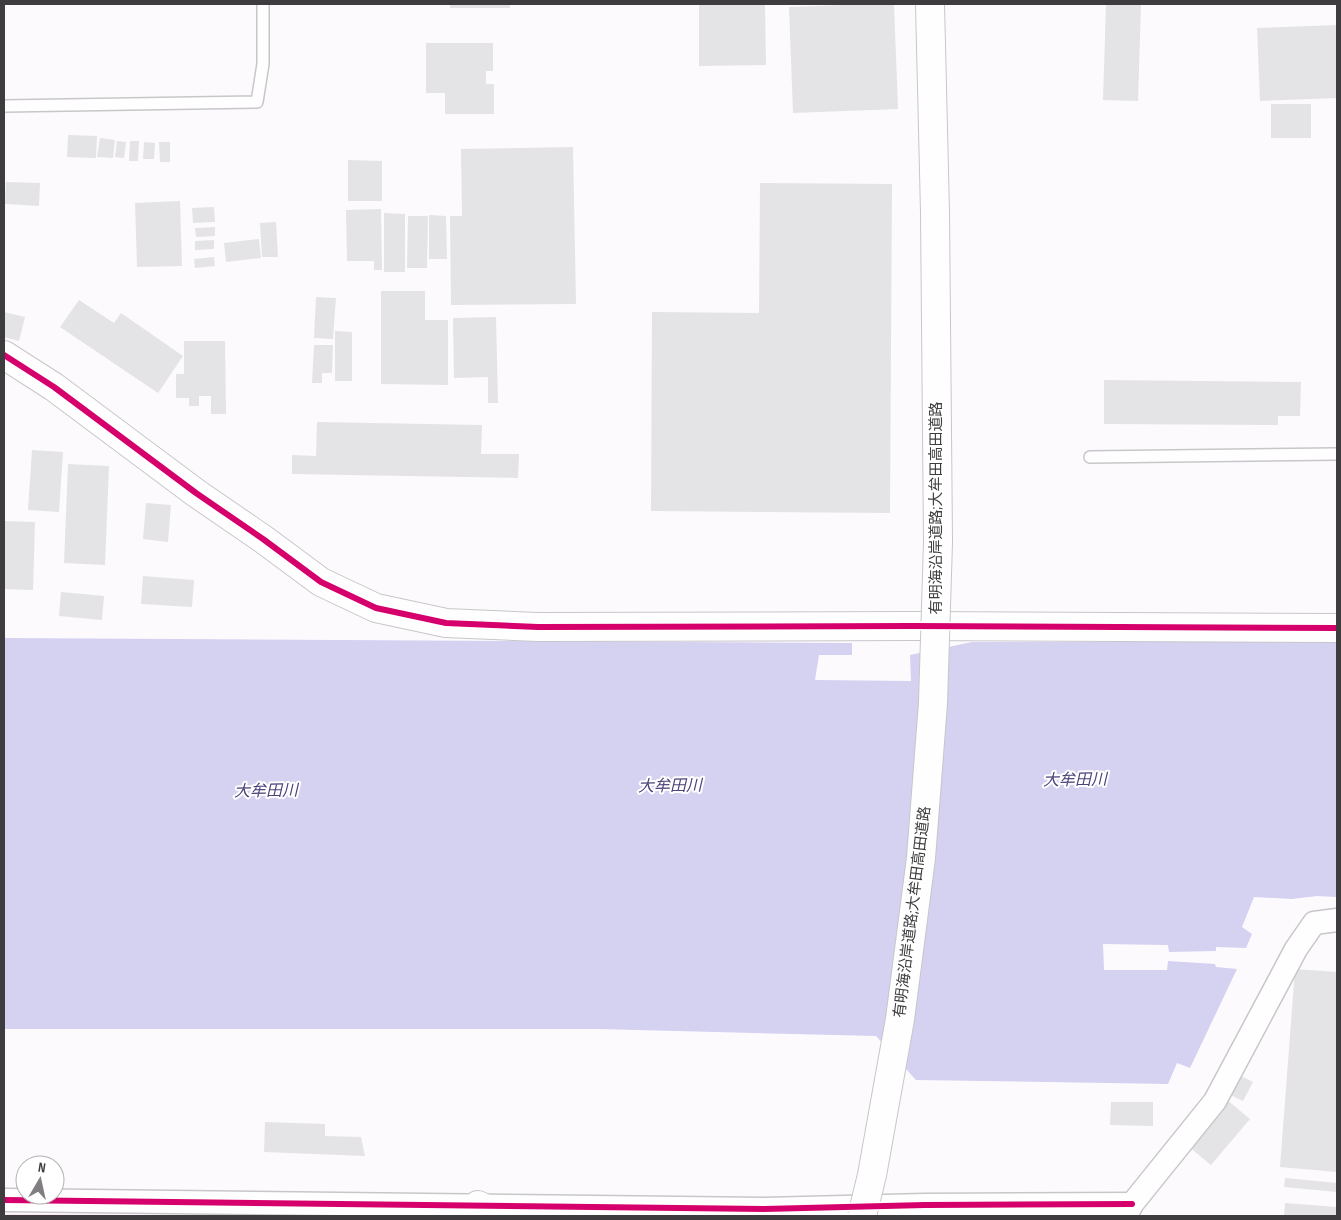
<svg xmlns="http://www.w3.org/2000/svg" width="1341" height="1220" viewBox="0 0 1341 1220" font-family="'Sofia Sans Condensed','Noto Sans JP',sans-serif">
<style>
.green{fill:#fce2ea}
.water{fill:#d4d1f1}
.building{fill:#e4e3e6}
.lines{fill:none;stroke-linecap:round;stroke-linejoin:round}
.service-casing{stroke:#c8c6c9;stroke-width:14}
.minor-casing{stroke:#c8c6c9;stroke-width:25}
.tertiary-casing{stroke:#c8c6c9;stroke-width:30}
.service{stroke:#fffeff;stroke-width:11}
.minor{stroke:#fffeff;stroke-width:22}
.tertiary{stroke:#fffeff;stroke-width:28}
.motorway-bridge-casing{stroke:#c8c6c9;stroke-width:30;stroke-linecap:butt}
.motorway-bridge{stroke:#fffeff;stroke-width:28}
.cycleway-casing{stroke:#fff;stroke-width:9}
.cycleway{stroke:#d6006c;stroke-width:6}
.labels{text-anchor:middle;stroke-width:4;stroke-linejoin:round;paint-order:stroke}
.street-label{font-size:15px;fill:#3e3c3e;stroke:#fff}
.water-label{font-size:16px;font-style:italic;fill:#4b437a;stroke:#fff}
</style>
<rect width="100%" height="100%" fill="#fdfafe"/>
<!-- green -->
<polygon class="green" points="4,1214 276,1216 4,1216"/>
<!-- water -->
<polygon class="water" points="4,638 852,643 852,655 819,655 815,680 911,681 910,655 972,642 1337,642 1337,897 1317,896 1292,899 1254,897 1242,927 1252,934 1246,948 1216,947 1216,951 1169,952 1168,945 1103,944 1104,970 1167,970 1168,961 1215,964 1216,967 1237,969 1190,1068 1177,1063 1168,1084 916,1080 876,1036 598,1029 4,1029"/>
<!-- building -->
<g class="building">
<rect x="450" y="4" width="60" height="4"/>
<polygon points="699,4 765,4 766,65 699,66"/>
<polygon points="867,4 894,4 898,109 793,113 789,7"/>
<polygon points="1106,4 1141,4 1138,101 1103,100"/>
<polygon points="1337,25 1337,98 1260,101 1257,28"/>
<polygon points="426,43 493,43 493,71 486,71 486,84 494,84 494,114 445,114 445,93 426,93"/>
<rect x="1271" y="104" width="40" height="34"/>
<polygon points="68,135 97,136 96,158 67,157"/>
<polygon points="100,138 115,140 113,158 97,157"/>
<polygon points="117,141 126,142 124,158 115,157"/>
<polygon points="130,141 139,141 138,161 129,161"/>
<polygon points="144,142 155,143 154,159 143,159"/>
<polygon points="159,142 170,142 170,162 160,162"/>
<polygon points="573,147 576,304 451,305 450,216 462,216 461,149"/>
<polygon points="348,160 382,161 382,201 348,201"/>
<polygon points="6,182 40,183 39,206 5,204"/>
<polygon points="760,183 892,184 890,513 651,511 652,312 759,313"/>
<polygon points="180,201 182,266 137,267 135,203"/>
<polygon points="214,207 215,222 193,223 192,208"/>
<polygon points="381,209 382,270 374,270 374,261 347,261 346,210"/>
<polygon points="384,213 405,214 405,272 384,272"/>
<polygon points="429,215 446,216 447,259 429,259"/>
<polygon points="408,216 428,216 427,268 407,268"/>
<polygon points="276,222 278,257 262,257 260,223"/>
<polygon points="215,227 215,236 196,237 195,228"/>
<polygon points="259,239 261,258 226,262 224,243"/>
<polygon points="214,240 214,249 195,250 195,241"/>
<polygon points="214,257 215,266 195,268 194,259"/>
<polygon points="381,291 425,291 425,320 448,320 448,385 381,384"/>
<polygon points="316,297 336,298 333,339 314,338"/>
<polygon points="79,300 114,323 121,313 183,356 158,393 60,327"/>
<polygon points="4,312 25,317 19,341 4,337"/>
<polygon points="496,317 498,403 488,403 488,377 454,378 453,318"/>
<polygon points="335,331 352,332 352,381 335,381"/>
<polygon points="184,341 225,341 226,414 211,414 211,396 199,396 199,406 189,406 189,398 176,398 176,374 184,374"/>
<polygon points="314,345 333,345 332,373 322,373 322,383 312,383"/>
<polygon points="1104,380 1301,382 1300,416 1278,416 1278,425 1104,424"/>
<polygon points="317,422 482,425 481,454 519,454 518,478 292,474 292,455 316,456"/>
<polygon points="32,450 63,452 59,512 28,510"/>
<polygon points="68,464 109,466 105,565 64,563"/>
<polygon points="146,503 171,505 168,542 143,539"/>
<polygon points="4,521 35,522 33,590 4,589"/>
<polygon points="143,576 194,580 192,607 141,604"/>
<polygon points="61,592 104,596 102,620 59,616"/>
<polygon points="1295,969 1337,972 1337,1172 1280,1167"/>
<polygon points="1237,1074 1253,1082 1243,1101 1228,1094"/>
<polygon points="1227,1100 1250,1119 1211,1165 1188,1146"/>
<polygon points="1111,1102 1153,1102 1153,1126 1110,1125"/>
<polygon points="265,1122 325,1124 325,1136 361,1137 365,1156 264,1152"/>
<polygon points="1285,1178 1337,1183 1337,1192 1284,1187"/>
<polygon points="1285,1203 1337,1207 1337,1216 1284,1216"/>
</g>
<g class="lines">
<defs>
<g id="service">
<polyline points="4,106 257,102 263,64 263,4"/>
<polyline points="1090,457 1337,454"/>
</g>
<g id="minor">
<polyline points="4,1200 764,1209 925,1205 1132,1204"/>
<polyline points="1126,1216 1132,1204 1215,1101 1296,949 1314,923 1337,920"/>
</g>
<g id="tertiary">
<polyline points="4,355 54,387 196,493 263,539 321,582 376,608 446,623 538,627 912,626 1337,628"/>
<polyline points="478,1205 501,1216"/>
</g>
</defs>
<!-- service casing -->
<use href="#service" class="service-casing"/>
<!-- minor casing -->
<use href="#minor" class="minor-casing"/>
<!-- tertiary casing -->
<use href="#tertiary" class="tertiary-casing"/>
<!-- service -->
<use href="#service" class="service"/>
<!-- minor -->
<use href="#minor" class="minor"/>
<!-- tertiary -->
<use href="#tertiary" class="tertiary"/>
<defs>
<polyline id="motorway-bridge" points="862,1216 872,1175 900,1019 921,858 933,703 938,542 935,212 930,4"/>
</defs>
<!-- motorway-bridge casing -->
<use href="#motorway-bridge" class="motorway-bridge-casing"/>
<!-- motorway-bridge -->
<use href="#motorway-bridge" class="motorway-bridge"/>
<defs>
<g id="cycleway">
<polyline points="4,355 54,387 196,493 263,539 321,582 376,608 446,623 538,627 912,626 1337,628"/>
<polyline points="4,1200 764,1209 925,1205 1132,1204"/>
</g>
</defs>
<!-- cycleway casing -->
<use href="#cycleway" class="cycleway-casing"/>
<!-- cycleway -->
<use href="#cycleway" class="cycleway"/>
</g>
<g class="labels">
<!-- street labels -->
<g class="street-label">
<text transform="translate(936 508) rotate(-90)" y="5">有明海沿岸道路;大牟田高田道路</text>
<text transform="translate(912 912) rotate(-83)" y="5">有明海沿岸道路;大牟田高田道路</text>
</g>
<!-- water labels -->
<g class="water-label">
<text transform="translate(1075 779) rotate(-1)" y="6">大牟田川</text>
<text transform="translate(670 785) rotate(-1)" y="6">大牟田川</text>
<text transform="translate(266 790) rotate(-1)" y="6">大牟田川</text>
</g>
</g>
<!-- border -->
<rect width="1341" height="1220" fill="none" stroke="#3e3c3e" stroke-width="10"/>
<!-- north arrow -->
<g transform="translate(40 1180) rotate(9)"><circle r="24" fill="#ffffff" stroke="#b2b1b2"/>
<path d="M0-4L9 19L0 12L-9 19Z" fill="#817e81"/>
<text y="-8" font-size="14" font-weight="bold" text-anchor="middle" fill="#3e3c3e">N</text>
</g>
</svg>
